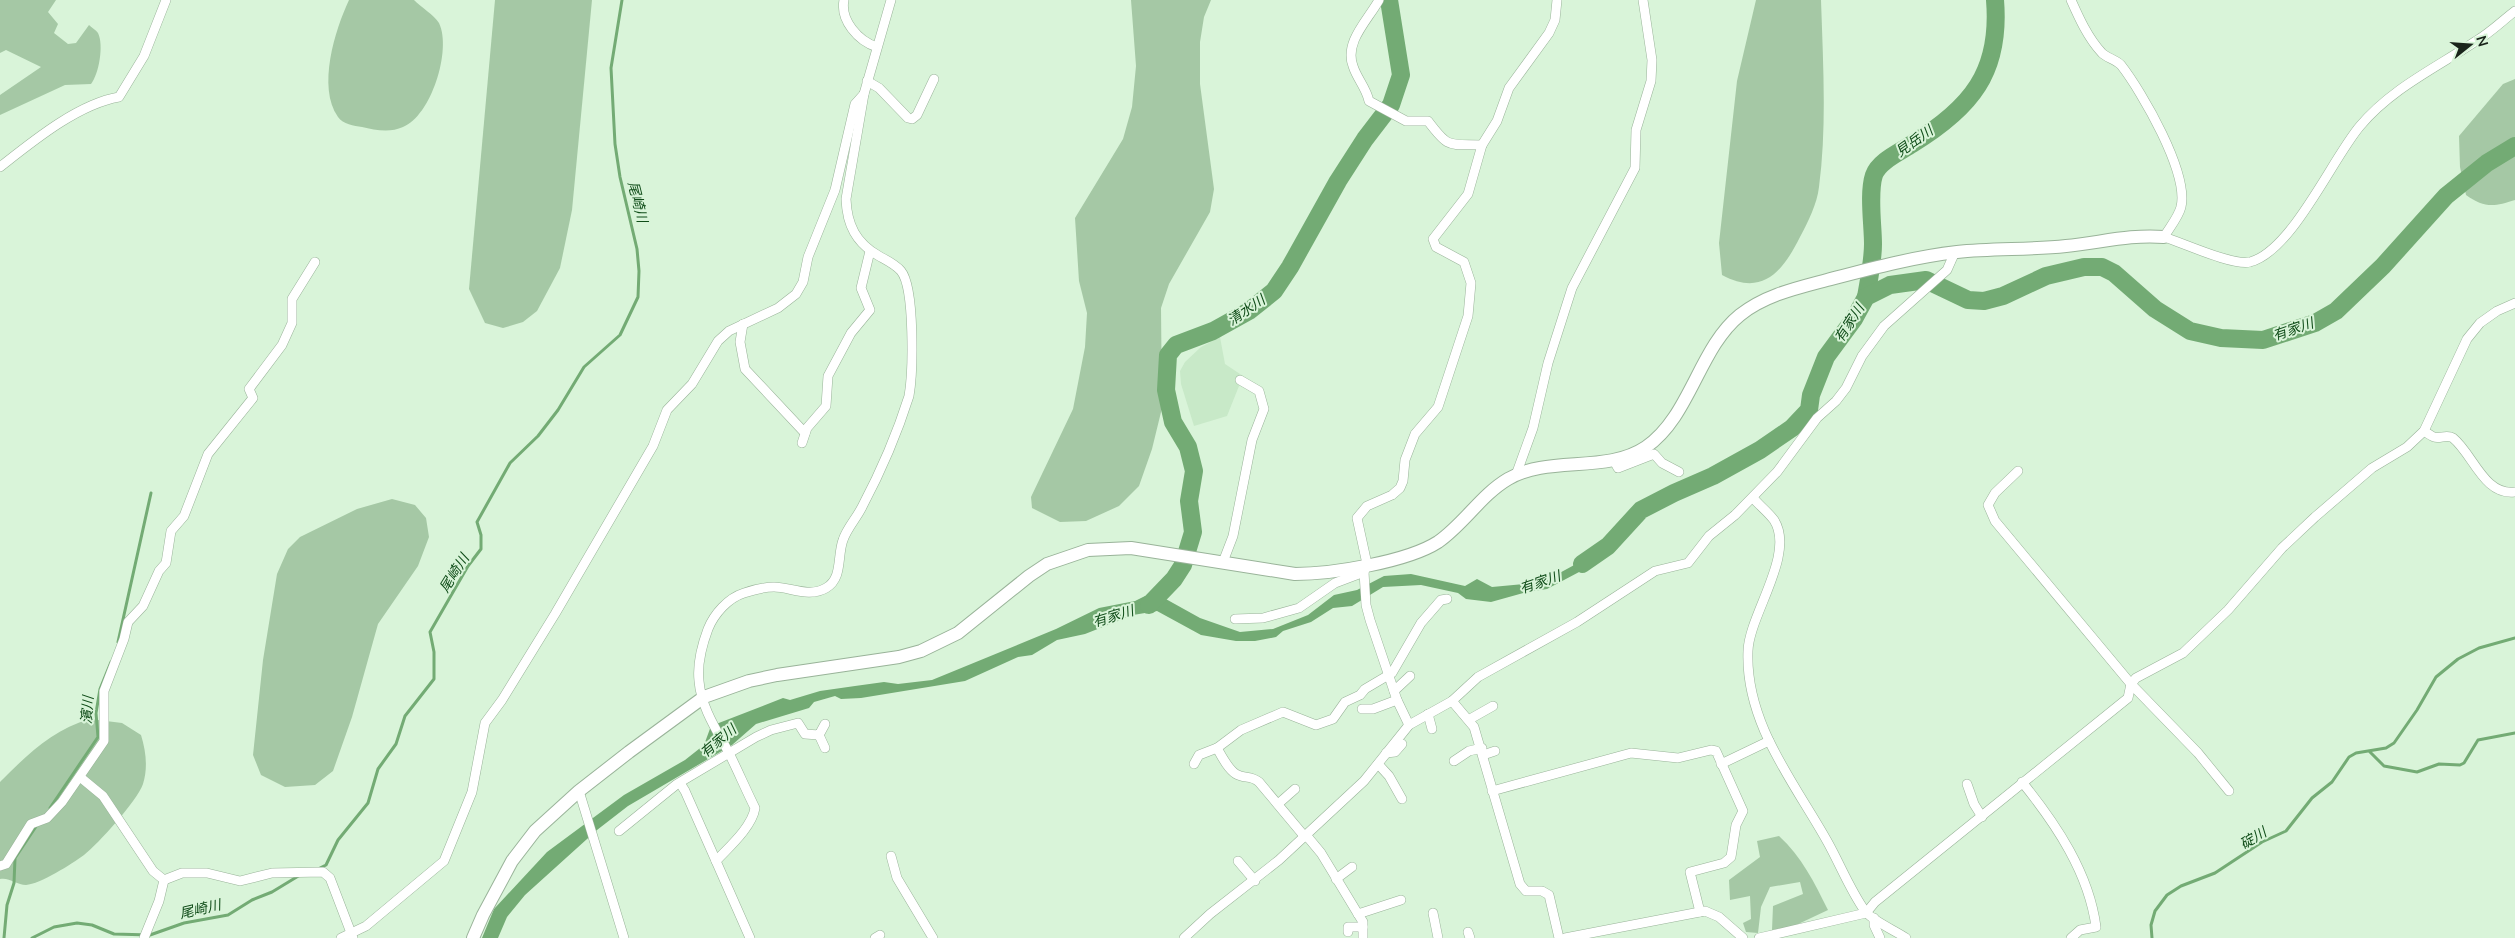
<svg xmlns="http://www.w3.org/2000/svg" width="2515" height="938" viewBox="0 0 2515 938" font-family="Mulish,'Noto Sans JP',sans-serif">
<style>
.built{fill:#c8e9c8}
.green{fill:#a5c8a5}
.water{fill:#73ab74}
.lines{fill:none;stroke-linecap:round;stroke-linejoin:round}
.stream{stroke:#73ab74;stroke-width:3}
.river{stroke:#73ab74;stroke-width:18}
.street-casing{stroke:#99b399;stroke-width:10}
.secondary-casing{stroke:#99b399;stroke-width:14}
.street{stroke:#fff;stroke-width:9}
.secondary{stroke:#fff;stroke-width:12}
.labels{text-anchor:middle;stroke-width:4;stroke-linejoin:round;paint-order:stroke}
.water-label{font-size:14px;font-style:italic;fill:#0f4c18;stroke:#d9f4d9}
</style>
<rect width="100%" height="100%" fill="#d9f4d9"/>
<!-- built -->
<polygon class="built" points="1220,337 1225,364 1243,376 1227,416 1194,426 1181,384 1180,371 1185,362 1201,347"/>
<!-- green -->
<g class="green">
<path d="M 0,0 L 56,0 L 48,12 L 58,24 L 54,33 L 68,44 L 76,43 L 89,25 C 91,27 96,30 98,33 C 104,45 99,74 91,84 L 65,85 L 0,115 L 0,95 L 41,67 L 6,50 L 0,53 Z"/>
<path d="M 349,0 L 414,0 C 421,7 434,15 439,23 C 452,50 431,116 403,127 C 390,133 375,130 362,127 C 354,126 343,124 338,117 C 317,87 335,30 349,0 Z"/>
<polygon points="495,0 592,0 572,210 560,268 537,311 523,322 503,328 485,323 469,289"/>
<polygon points="1131,0 1211,0 1204,17 1200,42 1200,84 1214,189 1210,212 1169,284 1161,308 1162,408 1152,449 1139,486 1119,506 1086,521 1060,522 1032,508 1031,497 1073,409 1085,347 1087,313 1079,281 1075,218 1123,139 1132,107 1136,66"/>
<path d="M 1756,0 L 1821,0 C 1823,62 1827,126 1819,187 C 1817,204 1808,222 1800,237 C 1783,271 1763,297 1722,275 L 1719,243 L 1737,81 Z"/>
<path d="M 2515,79 L 2515,200 C 2494,207 2484,208 2466,195 L 2460,167 L 2459,136 L 2503,84 Z"/>
<polygon points="392,499 415,505 426,518 429,537 418,566 378,624 352,717 333,771 315,785 285,787 261,775 253,755 263,660 277,574 288,549 300,537 357,509"/>
<path d="M 90,719 L 122,723 L 141,735 C 146,751 148,768 143,784 C 137,801 98,844 84,855 C 72,864 40,884 26,885 C 17,885 9,877 0,879 L 0,782 C 28,754 52,730 90,719 Z"/>
<path d="M 1779,836 C 1802,857 1814,882 1828,910 L 1794,926 L 1772,930 L 1773,906 L 1803,894 L 1800,882 L 1770,887 L 1761,907 L 1758,933 L 1746,932 L 1743,923 L 1751,919 L 1750,896 L 1730,900 L 1729,880 L 1760,857 L 1757,841 Z"/>
</g>
<!-- water -->
<polygon class="water" points="1611,545 1581,571 1547,589 1527,592 1491,602 1466,599 1458,593 1421,585 1383,587 1352,606 1333,608 1311,622 1283,631 1276,637 1255,641 1236,641 1201,635 1157,611 1133,615 1085,634 1057,640 1032,655 1018,657 965,681 861,698 841,699 835,696 814,702 809,708 756,724 732,745 628,806 597,830 525,895 507,917 498,938 482,938 494,909 547,852 624,795 685,760 704,745 711,726 783,698 790,700 820,691 855,686 884,682 898,684 932,680 1056,629 1099,608 1135,601 1145,596 1164,598 1200,618 1240,632 1273,629 1308,615 1334,595 1357,590 1384,576 1411,574 1465,586 1477,579 1492,587 1524,584 1554,576"/>
<g class="lines">
<!-- stream -->
<g class="stream">
<polyline points="118,642 151,493"/>
<polyline points="2370,752 2384,766 2417,772 2439,764 2460,765 2464,763 2478,740 2515,733"/>
<polyline points="50,808 98,737 96,713 100,689 111,662"/>
<polyline points="320,868 326,865 338,840 368,803 378,769 396,744 405,716 434,679 434,652 430,632 468,566 481,549 481,535 477,522 510,463 538,436 558,410 584,367 620,335 638,297 639,271 637,249 620,177 615,144 611,68 622,0"/>
<polyline points="4,938 7,905 14,883 15,858 37,825"/>
<polyline points="32,938 54,927 77,923 92,925 114,934 150,935 184,923 228,915 252,900 272,892 300,875"/>
<polyline points="2152,938 2151,925 2155,911 2167,895 2181,886 2215,873 2262,842 2286,831 2312,798 2332,782 2349,757 2356,753 2386,748 2394,743 2417,710 2436,677 2458,659 2479,648 2515,638"/>
</g>
<!-- river -->
<g class="river">
<path d="M 1866,297 C 1869,279 1873,261 1873,244 C 1873,225 1868,193 1874,175 C 1879,161 1900,152 1912,144 C 1971,108 2001,72 1995,0"/>
<polyline points="1582,564 1608,546 1641,510 1674,493 1713,476 1760,450 1792,428 1809,410 1811,395 1826,357 1854,319 1866,297 1890,285 1926,280 1968,300 1984,301 2003,296 2046,276 2084,267 2102,267 2114,273 2155,309 2190,331 2221,338 2263,340 2315,323 2336,311 2383,266 2446,196 2487,163 2515,146"/>
<polyline points="1149,605 1174,579 1183,565 1193,532 1189,501 1194,471 1188,447 1173,422 1166,390 1168,355 1176,345 1213,331 1249,311 1274,291 1290,267 1338,181 1365,139 1391,105 1401,75 1389,0"/>
</g>
<defs>
<g id="street">
<path d="M 844,0 C 840,20 858,41 877,47"/>
<path d="M 1379,0 C 1368,20 1344,42 1353,66 C 1357,79 1366,87 1369,101 L 1406,121 L 1428,121 C 1449,149 1448,144 1482,145"/>
<path d="M 2071,0 C 2079,18 2088,38 2102,53 C 2107,58 2115,59 2121,65 C 2142,92 2189,173 2181,207 C 2178,218 2169,228 2164,237 C 2183,243 2233,266 2250,262 C 2292,251 2332,159 2360,126 C 2392,88 2436,68 2476,41 C 2490,33 2502,21 2515,11"/>
<polyline points="867,81 879,88 908,118 912,119 917,115 934,79"/>
<path d="M 0,167 C 33,141 78,104 119,97 L 144,56 L 166,0"/>
<polyline points="743,324 740,342 745,369 805,433"/>
<path d="M 2424,431 C 2427,433 2431,436 2434,437 C 2440,439 2447,434 2453,438 C 2473,454 2484,496 2515,492"/>
<polyline points="802,443 807,428 826,406 828,376 851,333 870,310 861,288 870,251"/>
<polyline points="1613,459 1618,468 1654,454 1662,463 1679,472"/>
<polyline points="2018,471 1995,493 1988,505 1995,521 2131,684 2198,753 2229,791"/>
<polyline points="1516,475 1533,428 1548,363 1572,288 1635,168 1636,130 1651,81 1652,60 1643,0"/>
<path d="M 1753,498 C 1759,505 1768,512 1774,520 C 1796,554 1749,615 1748,651 C 1745,723 1794,782 1827,841 C 1840,864 1850,890 1865,911 C 1871,920 1896,931 1906,938"/>
<polyline points="1223,562 1233,536 1252,440 1264,409 1259,391 1240,380"/>
<polyline points="1235,619 1263,618 1299,608 1335,583 1364,572"/>
<polyline points="1394,691 1410,676"/>
<polyline points="1452,701 1474,727 1520,884 1526,891 1542,891 1549,895 1559,938"/>
<polyline points="1362,709 1373,709 1397,700"/>
<polyline points="1428,714 1432,729"/>
<polyline points="1470,719 1493,706"/>
<polyline points="1409,725 1397,700 1370,620 1366,605 1364,572 1367,564 1357,518 1367,506 1392,495 1400,488 1403,481 1405,460 1415,434 1438,407 1468,316 1471,283 1464,262 1436,247 1433,239 1468,194 1482,145 1497,121 1509,88 1549,33 1555,20 1557,0"/>
<polyline points="819,735 825,748"/>
<path d="M 1217,748 C 1222,757 1228,769 1236,774 C 1244,779 1251,775 1259,782 L 1305,837"/>
<polyline points="1386,753 1395,752 1402,744"/>
<polyline points="1483,755 1495,751"/>
<polyline points="1454,761 1469,751 1482,748"/>
<polyline points="1194,764 1199,755 1217,748 1241,730 1283,712 1316,725 1333,719 1345,702 1360,695 1365,689 1392,673 1421,623 1441,600 1447,599"/>
<polyline points="1378,764 1389,776 1402,799"/>
<polyline points="1721,764 1769,741"/>
<polyline points="80,777 103,796 153,871 164,880"/>
<path d="M 2022,782 C 2056,824 2089,873 2096,927 L 2080,930 L 2071,938"/>
<polyline points="680,783 685,791 716,861"/>
<polyline points="1967,784 1974,804 1982,817"/>
<polyline points="579,791 624,938"/>
<polyline points="1492,791 1631,753 1678,758 1711,750 1716,751 1743,811 1736,825 1731,857 1724,863 1690,872 1700,912"/>
<polyline points="1278,804 1295,789"/>
<polyline points="619,831 677,784 756,737 771,730 798,723 805,734 819,735 825,724"/>
<polyline points="1306,835 1321,853 1358,914 1363,922 1363,938"/>
<polyline points="891,856 897,878 933,938"/>
<polyline points="1238,861 1255,881"/>
<polyline points="0,866 6,864 31,824 47,818 62,802 104,741 104,691 124,639 128,622 143,606 159,571 166,563 171,531 184,516 208,454 253,398 249,389 282,345 292,323 292,299 315,262"/>
<polyline points="1336,879 1352,867"/>
<polyline points="164,880 182,873 207,873 240,881 272,873 323,872 330,878 353,938"/>
<polyline points="1433,913 1438,938"/>
<polyline points="1358,914 1401,900"/>
<polyline points="1874,918 1874,925 1880,938"/>
<polyline points="1348,932 1348,927 1363,927"/>
<polyline points="1468,932 1470,938"/>
<polyline points="144,938 159,901 164,880"/>
<polyline points="341,938 366,926 444,861 472,792 485,723 502,700 555,614 653,446 667,410 692,384 718,341 729,331 778,308 796,294 803,282 808,257 835,190 855,104 864,94"/>
<path d="M 750,938 L 716,861 C 729,847 752,827 755,808 C 746,790 738,771 729,753 C 717,731 701,707 699,681 C 697,663 702,645 708,629 C 714,614 728,598 744,593 C 753,590 764,587 774,587 C 790,587 809,598 826,588 C 843,578 837,556 843,540 C 847,528 856,519 862,507 C 880,473 897,434 909,396 C 913,373 915,288 901,271 C 895,264 886,260 879,256 C 856,243 847,225 846,199 L 864,94 L 891,0"/>
<polyline points="875,938 880,935"/>
<polyline points="1184,938 1210,914 1279,860 1364,781 1409,725 1452,701 1478,677 1577,622 1655,571 1688,563 1709,536 1735,515 1777,472 1817,418 1836,401 1846,388 1862,356 1884,326 1947,270 1955,252"/>
<polyline points="1565,938 1705,911 1719,917 1743,938"/>
<polyline points="1759,938 1866,913 1875,902 2128,698 2131,684 2136,678 2183,653 2228,610 2282,548 2315,517 2372,468 2407,447 2424,431 2467,339 2480,323 2497,311 2515,303"/>
</g>
<path id="secondary" d="M 473,938 L 483,915 L 512,861 L 535,831 L 579,791 L 629,752 L 704,697 L 749,681 L 777,675 L 899,657 L 921,651 L 958,633 L 1029,576 L 1047,564 L 1088,550 L 1131,548 L 1295,574 C 1331,574 1407,562 1438,542 C 1464,524 1481,495 1508,479 C 1549,455 1606,474 1646,447 C 1690,417 1699,348 1740,315 C 1765,295 1797,288 1827,280 C 1869,269 1913,257 1957,252 C 1993,248 2030,250 2066,246 C 2099,243 2130,234 2164,237"/>
</defs>
<!-- street casing -->
<use href="#street" class="street-casing"/>
<!-- secondary casing -->
<use href="#secondary" class="secondary-casing"/>
<!-- street -->
<use href="#street" class="street"/>
<!-- secondary -->
<use href="#secondary" class="secondary"/>
</g>
<g class="labels">
<!-- water labels -->
<g class="water-label">
<text transform="translate(1914 141) rotate(-35)" y="5">見岳川</text>
<text transform="translate(638 202) rotate(76)" y="5">尾崎川</text>
<text transform="translate(1246 310) rotate(-34)" y="5">清水川</text>
<text transform="translate(1849 323) rotate(-57)" y="5">有家川</text>
<text transform="translate(2293 329) rotate(-19)" y="5">有家川</text>
<text transform="translate(454 573) rotate(-58)" y="5">尾崎川</text>
<text transform="translate(1540 582) rotate(-19)" y="5">有家川</text>
<text transform="translate(1113 616) rotate(-17)" y="5">有家川</text>
<text transform="translate(87 710) rotate(-86)" y="5">濱川</text>
<text transform="translate(718 741) rotate(-40)" y="5">有家川</text>
<text transform="translate(2253 838) rotate(-31)" y="5">碇川</text>
<text transform="translate(200 909) rotate(-13)" y="5">尾崎川</text>
</g>
</g>
<!-- north arrow -->
<g transform="translate(2470 45) rotate(73)" stroke="#d9f4d9" stroke-width="4" paint-order="stroke">
<path d="M0-4L9 19L0 12L-9 19Z" fill="#19231a"/>
<text y="-8" font-size="14" font-weight="bold" text-anchor="middle" fill="#19231a">N</text>
</g>
</svg>
